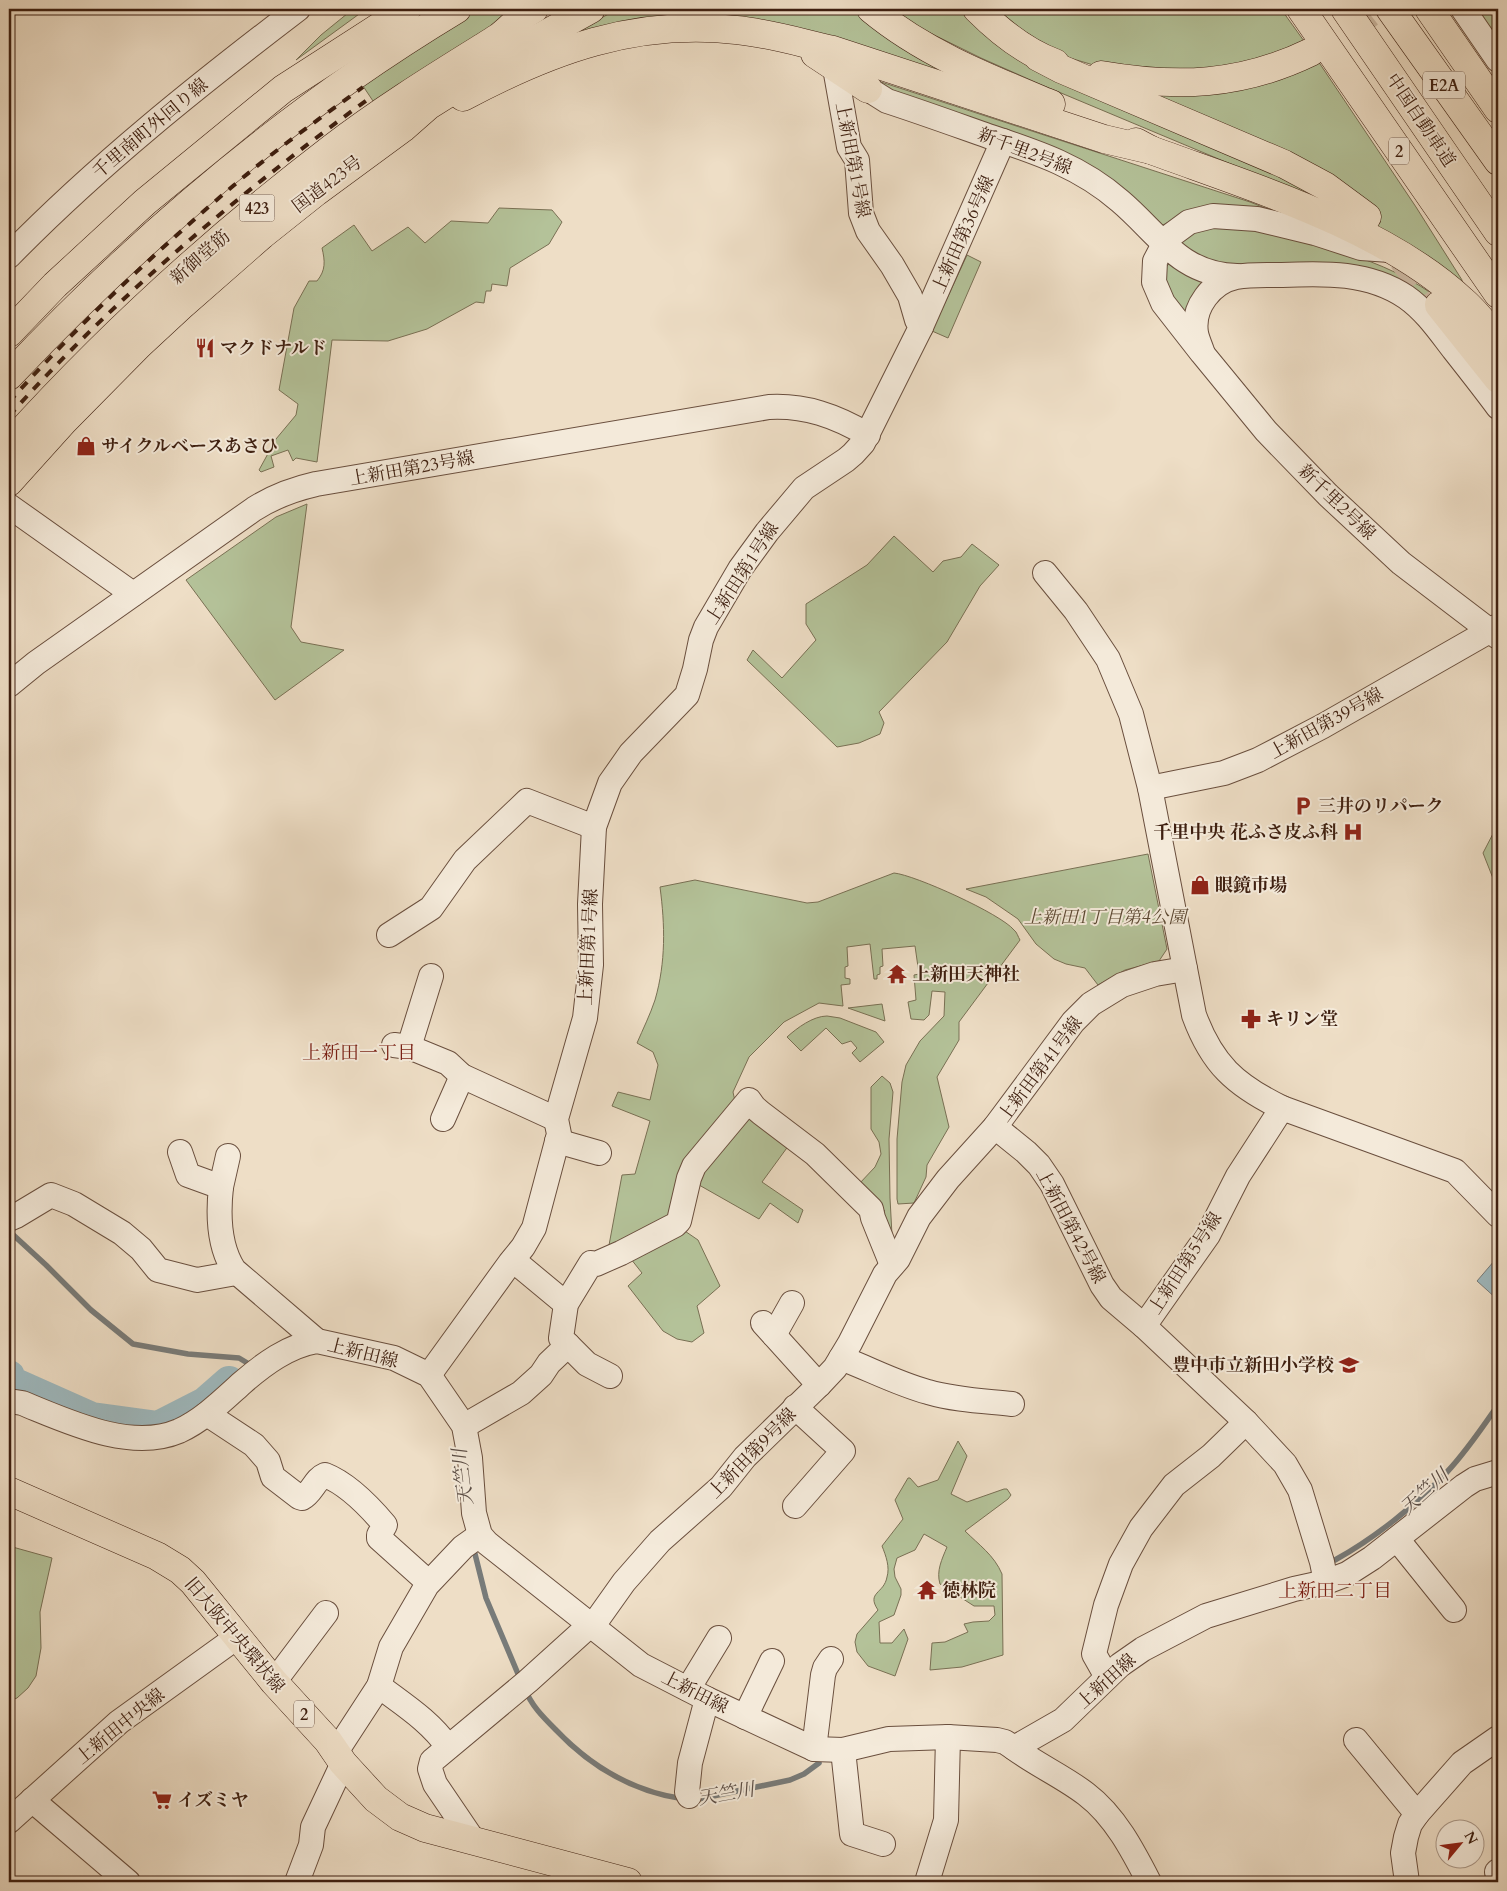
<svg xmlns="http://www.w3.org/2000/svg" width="1507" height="1891" viewBox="0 0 1507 1891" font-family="Cardo,'Noto Serif JP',serif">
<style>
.green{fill:#b4c299;stroke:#797054}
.water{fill:#9eb9bf;stroke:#787b79}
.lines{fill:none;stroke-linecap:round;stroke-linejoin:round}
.stream{stroke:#787b79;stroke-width:5.5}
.river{stroke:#9eb9bf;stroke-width:32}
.major-tunnel{stroke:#cbb8a2;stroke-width:28;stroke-dasharray:28 14;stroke-linecap:butt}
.minor-casing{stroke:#6a4f3e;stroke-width:26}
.major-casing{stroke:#3e1f10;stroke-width:29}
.highway-casing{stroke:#3e1f10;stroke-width:29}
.minor{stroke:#f4eada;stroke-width:24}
.major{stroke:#eedec6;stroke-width:28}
.highway{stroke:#eedec6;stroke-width:28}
.rail{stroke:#3e1f10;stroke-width:4;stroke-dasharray:9 9;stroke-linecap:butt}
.labels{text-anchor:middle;stroke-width:4;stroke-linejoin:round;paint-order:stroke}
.shield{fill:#f4eada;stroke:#755c4d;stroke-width:1}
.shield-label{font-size:16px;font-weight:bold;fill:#3e1f10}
.street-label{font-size:18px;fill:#3e1f10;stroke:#f4eada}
.poi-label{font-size:18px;font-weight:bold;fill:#3e1f10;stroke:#f4eada;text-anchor:start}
.park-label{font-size:18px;font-style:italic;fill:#5c4832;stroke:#f4eada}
.neighbourhood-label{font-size:19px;fill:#7a1f14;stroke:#f4eada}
.water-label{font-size:19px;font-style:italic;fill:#5b4d45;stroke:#f4eada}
</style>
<rect width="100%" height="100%" fill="#eedec6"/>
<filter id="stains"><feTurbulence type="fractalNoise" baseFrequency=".004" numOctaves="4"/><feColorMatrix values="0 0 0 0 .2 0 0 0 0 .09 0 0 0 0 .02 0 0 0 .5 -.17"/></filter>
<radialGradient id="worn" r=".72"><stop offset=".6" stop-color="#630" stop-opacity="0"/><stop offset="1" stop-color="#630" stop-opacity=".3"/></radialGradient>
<!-- green -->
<g class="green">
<polygon points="353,9 366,9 296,60 321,35"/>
<polygon points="468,9 524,9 375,104 359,80"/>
<polygon points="618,9 854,9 867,20 959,76 809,35 558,41"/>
<polygon points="893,9 963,9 969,15 1274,170 1338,209 1042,85 981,58 922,29"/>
<polygon points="997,9 1281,9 1304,41 1269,57 1202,71 1100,67 1070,58 1045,45 1020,28"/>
<polygon points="1473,9 1498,9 1498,45"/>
<polygon points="1318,61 1416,207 1462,280 1462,284 1358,218 1369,216 1376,207 1344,189 1150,96"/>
<polygon points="878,81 1250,202 1275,212 1182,215 1163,225 1158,225 1140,208 887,92"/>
<path d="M 499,208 L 552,210 L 562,222 L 549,244 L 510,268 L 507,286 L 492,284 L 491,291 L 486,291 L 484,303 L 476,302 L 427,329 L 388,341 L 332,340 L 317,462 L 296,458 L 293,461 L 288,450 L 271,456 L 274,467 L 261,472 L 259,470 L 276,439 L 296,415 L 298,404 L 279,390 L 294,308 L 309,281 L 317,281 C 326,270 325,261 322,248 L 354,225 L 372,251 L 408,227 L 425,243 L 451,221 L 488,223 Z"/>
<path d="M 1236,225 C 1308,243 1384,255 1443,302 L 1429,305 L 1420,297 L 1206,261 L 1181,243 L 1193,231 Z"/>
<polygon points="967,255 981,262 948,338 932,331"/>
<polygon points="1169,264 1172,264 1205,280 1188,320 1167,286 1165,268"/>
<polygon points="307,504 291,627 301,642 344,650 275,700 186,580 276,517"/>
<polygon points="894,536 933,572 943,561 961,557 972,544 999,565 980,586 947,642 879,712 884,723 880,734 859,743 837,747 747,660 753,650 782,678 816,640 806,624 806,604 867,565"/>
<polygon points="1498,824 1498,891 1483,853"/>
<polygon points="1148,854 1167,949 1159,961 1125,970 1098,985 1085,968 1066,964 1054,959 1036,944 1018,919 986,897 966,889"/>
<path d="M 894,873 C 915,875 1001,914 1014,930 C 1017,932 1018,937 1020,940 L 959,1022 L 959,1040 L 937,1077 L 949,1127 L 927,1165 L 926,1177 L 914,1203 L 898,1204 L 897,1199 L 897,1139 L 902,1082 L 906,1065 L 920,1041 L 944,1016 L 945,992 L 932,991 L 929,1015 L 924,1020 L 911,1019 L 908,1002 L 916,1000 L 914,975 L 919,974 L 915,946 L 882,949 L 883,966 L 880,967 L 880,974 L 877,975 L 877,979 L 874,979 L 870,944 L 847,947 L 848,966 L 845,967 L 845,978 L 850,979 L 850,984 L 841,985 L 843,1006 L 819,1003 L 784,1022 L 749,1057 L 733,1092 L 736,1106 L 677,1216 L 607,1256 L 622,1175 L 635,1174 L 650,1121 L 612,1106 L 618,1092 L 650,1100 L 658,1065 L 653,1052 L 637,1043 C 643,1029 650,1015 655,1000 C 666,962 665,925 660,887 L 695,880 L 807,903 L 818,902 Z"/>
<polygon points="882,1004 885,1021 848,1008"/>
<path d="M 827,1016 L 840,1018 L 876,1032 L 884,1042 L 860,1062 L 852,1053 L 857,1048 L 851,1041 L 842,1044 L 826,1028 L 801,1051 L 787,1037 C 797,1028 813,1016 827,1016 Z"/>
<polygon points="882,1076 890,1083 893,1092 889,1139 890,1198 892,1235 878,1216 885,1211 859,1184 875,1167 881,1154 879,1142 871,1129 871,1087"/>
<polygon points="744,1112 789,1145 762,1182 803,1210 798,1223 770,1203 759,1219 692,1181"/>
<polygon points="679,1227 698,1240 720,1286 697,1306 704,1333 692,1342 677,1339 663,1331 628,1286 642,1273 627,1254"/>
<path d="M 958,1441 L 967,1456 L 951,1494 L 967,1502 L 1004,1489 L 1007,1489 L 1011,1495 L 1008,1499 L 965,1531 C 979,1545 994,1555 1002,1574 L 1003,1655 L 962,1667 L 930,1670 L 932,1643 L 945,1642 L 968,1632 L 964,1624 L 973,1622 L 989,1621 L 995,1615 L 994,1606 L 974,1606 L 940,1584 C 936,1571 942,1559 947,1547 L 924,1534 L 915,1550 L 897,1558 L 894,1569 L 895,1577 L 901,1589 L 901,1595 L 894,1615 L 879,1622 L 880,1643 L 892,1643 L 904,1629 L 908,1639 L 895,1676 L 868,1666 L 857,1652 L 855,1642 L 857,1634 L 878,1610 C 866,1592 884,1594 887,1577 C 890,1567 886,1556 882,1546 L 903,1519 L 895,1500 L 908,1478 L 910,1478 L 918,1487 L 938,1480 Z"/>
<polygon points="9,1546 52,1558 40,1612 41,1648 36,1676 28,1688 17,1698 9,1701"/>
</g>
<!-- water -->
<polygon class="water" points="1495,1260 1498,1263 1498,1300 1477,1281"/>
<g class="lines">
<!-- stream -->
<g class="stream">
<polyline points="9,1231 46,1265 91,1310 133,1344 188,1354 239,1358 249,1364 251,1363"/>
<polyline points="473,1546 486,1598 521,1681"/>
<path d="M 1335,1560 C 1375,1538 1416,1505 1447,1472 C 1466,1452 1482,1428 1498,1405"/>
<path d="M 525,1689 C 531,1705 543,1717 555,1729 C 590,1766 634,1792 684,1799"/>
<polyline points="694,1800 790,1780 804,1774 819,1763"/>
</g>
<!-- river -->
<polyline class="river" points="9,1376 11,1382 92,1418 158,1427 205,1403 229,1382"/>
<!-- major-tunnel -->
<g class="major-tunnel">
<polyline points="1311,52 1351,28 1375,9"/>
<polyline points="1402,259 1439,305"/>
</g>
<defs>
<g id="minor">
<polyline points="1463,9 1498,60"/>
<path d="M 868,89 L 887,101 C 921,112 954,124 988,136 C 1036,152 1080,166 1120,201 C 1159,234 1180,275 1237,276"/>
<polyline points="1390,250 1361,248 1315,233 1257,219 1213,216 1189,222 1170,236 1164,244 1155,261 1154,282 1163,303 1202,353 1266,431 1328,495 1401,563 1498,637"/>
<path d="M 9,256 C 98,165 197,86 298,9"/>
<polyline points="921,327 1003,141"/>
<path d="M 1202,351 C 1200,345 1197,339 1196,333 C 1192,307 1212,282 1236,277 C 1251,274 1267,275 1282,275 C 1325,273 1369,272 1406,297 C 1426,311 1440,332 1454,350 C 1469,369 1484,388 1498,407"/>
<polyline points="9,506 133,594"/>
<path d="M 1045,573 L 1076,611 L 1108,659 L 1131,714 L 1150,788 L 1194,1015 C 1212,1064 1235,1085 1282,1108"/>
<path d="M 9,685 L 36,663 L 254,509 C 273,497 294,489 316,484 L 769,407 C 805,405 836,416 868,435"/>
<polyline points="1150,788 1224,773 1258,760 1323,726 1498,626"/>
<polyline points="389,935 431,908 465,860 527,801 594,827"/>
<polyline points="394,1045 409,1047 448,1063 462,1076 556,1119"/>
<polyline points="409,1047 431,976"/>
<polyline points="443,1119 462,1076"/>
<polyline points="995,1127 1026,1152 1039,1165 1052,1184 1102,1285 1111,1298 1144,1326"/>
<polyline points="557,1141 599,1153"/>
<path d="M 180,1152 L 188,1175 L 221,1187 C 218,1214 219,1247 234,1270 L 317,1341"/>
<polyline points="221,1187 228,1156"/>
<polyline points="9,1219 16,1216 51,1195 74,1204 122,1233 141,1249 158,1270 197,1280 236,1273"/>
<polyline points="513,1260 566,1304"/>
<polyline points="763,1323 819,1385"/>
<polyline points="774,1335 792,1303"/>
<path d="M 841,1358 C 870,1369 898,1384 928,1392 C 955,1400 984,1401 1012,1404"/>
<polyline points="429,1375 510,1263 523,1247 534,1228 559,1134 556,1119 585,1018 591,965 590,904 594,827 610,783 631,753 687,695 695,669 701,640 706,627 740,569 767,532 804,488 846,460 853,454 863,443 921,327 917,320 910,296 892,265 868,231 861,213 857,160 849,147 835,68"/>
<polyline points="610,1376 587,1364 561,1338 566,1304 591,1263 596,1264 621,1253 675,1225 679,1221 689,1178 694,1166 749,1100 754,1107 761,1113 815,1154 871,1209 873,1218 892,1265"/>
<path d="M 9,1401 L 22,1403 C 67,1421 130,1452 179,1431 C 203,1420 222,1401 242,1383 C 264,1364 288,1346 317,1341 L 394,1358 L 429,1375 L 464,1426 L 470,1458 L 474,1513 L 480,1535 L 487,1543 L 641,1665 L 707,1699 L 814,1749 L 843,1750 L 889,1739 L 948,1737 L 997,1740 L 1005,1742 L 1014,1748 L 1063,1720 L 1120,1665 L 1143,1649 L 1206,1616 L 1294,1589 L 1326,1582 L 1347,1574 L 1372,1558 L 1464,1486 L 1475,1479 L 1498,1472"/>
<path d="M 207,1414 L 254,1445 L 268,1461 L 273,1477 L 299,1497 L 302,1498 C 312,1493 315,1479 325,1475 C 348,1484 369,1506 385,1525 L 379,1535 L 379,1538 L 428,1582"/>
<polyline points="464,1426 521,1393 541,1375 549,1363 568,1345"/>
<polyline points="795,1506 843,1451 795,1407"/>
<polyline points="1397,1539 1454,1610"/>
<polyline points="1326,1582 1322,1562 1300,1490 1285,1464 1246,1422 1144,1326 1208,1235 1238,1176 1282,1108 1455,1171 1498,1215"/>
<polyline points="592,1627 624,1582 660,1541 721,1487 745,1457 819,1385 835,1368 850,1343 885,1274 898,1259 919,1217 948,1179 995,1127 1073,1022 1091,1004 1122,985 1155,974 1185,969"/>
<polyline points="1107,1677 1094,1654 1106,1605 1121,1564 1141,1528 1174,1485 1211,1456 1246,1422"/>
<polyline points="274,1682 326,1613"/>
<path d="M 379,1686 C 404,1705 430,1721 448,1747"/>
<polyline points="688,1689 719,1638"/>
<polyline points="745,1717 772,1661"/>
<polyline points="1356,1740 1417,1814"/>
<path d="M 1014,1748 C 1037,1765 1064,1777 1086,1794 C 1115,1816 1133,1851 1149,1882"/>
<polyline points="814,1749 823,1675 825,1668 831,1659"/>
<polyline points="843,1750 852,1834 883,1844"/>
<polyline points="336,1752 379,1686 391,1647 427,1585 463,1547 480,1535"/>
<polyline points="689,1796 687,1792 690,1763 707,1699"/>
<polyline points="32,1800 128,1882"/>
<polyline points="9,1821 119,1722 237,1637"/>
<polyline points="473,1840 435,1784 430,1769 432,1761 528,1681 590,1625"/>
<polyline points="1497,1872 1498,1871"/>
<polyline points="297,1882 311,1845 313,1827 343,1763"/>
<polyline points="927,1882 946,1820 948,1737"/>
<polyline points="1407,1882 1403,1853 1406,1837 1410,1824 1417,1814 1462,1763 1498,1738"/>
</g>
<g id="major">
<path d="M 871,9 C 924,53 988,78 1051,104"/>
<path d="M 977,9 C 999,31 1025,52 1055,63"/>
<polyline points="1301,9 1498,294"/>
<polyline points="1429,9 1498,109"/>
<polyline points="815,54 868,89"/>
<polyline points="1038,57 1061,69 1284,164 1325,186 1367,217"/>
<path d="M 1101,75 C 1177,88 1241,86 1311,52"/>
<path d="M 463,97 C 551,50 635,19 736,30 C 769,33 801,43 833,50 L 1104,139 L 1151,150"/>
<path d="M 1136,142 L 1151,150 C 1251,187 1384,227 1463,301 C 1476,312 1487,327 1498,340"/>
<polyline points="1439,305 1498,379"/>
<polyline points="9,1491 157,1556 180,1570 193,1582 274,1682 328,1741 343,1763 376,1799 400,1817 425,1828 628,1882"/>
</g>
<g id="highway">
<polyline points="1345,9 1498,232"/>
<polyline points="1390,9 1498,161"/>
<polyline points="9,333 55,285 145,202 283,89 407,9"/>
<path d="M 9,376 C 142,235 291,109 457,9"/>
<path d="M 9,445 C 107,336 216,237 332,148 C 379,112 430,80 480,49 C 486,45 493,41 499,37 C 512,27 519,17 534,9"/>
<polyline points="9,482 64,421 140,344 181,306 262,235 316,192 403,128 428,106 517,50 591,9"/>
</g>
</defs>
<!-- minor casing -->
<use href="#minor" class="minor-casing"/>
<!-- major casing -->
<use href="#major" class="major-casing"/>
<!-- highway casing -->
<use href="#highway" class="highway-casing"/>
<!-- minor -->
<use href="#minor" class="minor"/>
<!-- major -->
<use href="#major" class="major"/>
<!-- highway -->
<use href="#highway" class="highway"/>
<!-- rail -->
<g class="rail">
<path d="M 9,402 C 78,325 154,253 233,186 C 275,150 319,119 363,87"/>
<path d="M 9,416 C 116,296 241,192 371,97"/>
</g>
</g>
<!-- icons -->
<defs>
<symbol id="restaurant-bare" viewBox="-9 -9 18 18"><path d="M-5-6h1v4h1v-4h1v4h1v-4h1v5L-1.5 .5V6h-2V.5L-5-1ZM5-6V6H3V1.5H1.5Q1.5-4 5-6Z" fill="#8f2418" stroke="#f4eada" stroke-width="2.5" paint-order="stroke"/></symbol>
<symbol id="shop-bare" viewBox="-9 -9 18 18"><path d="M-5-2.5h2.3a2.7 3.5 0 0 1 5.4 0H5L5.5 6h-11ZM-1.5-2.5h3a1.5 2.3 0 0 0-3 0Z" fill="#8f2418" stroke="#f4eada" stroke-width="2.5" paint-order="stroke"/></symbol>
<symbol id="parking-bare" viewBox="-9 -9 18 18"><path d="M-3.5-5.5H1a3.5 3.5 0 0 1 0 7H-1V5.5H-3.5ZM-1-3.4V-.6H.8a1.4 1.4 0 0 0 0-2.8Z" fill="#8f2418" stroke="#f4eada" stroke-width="2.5" paint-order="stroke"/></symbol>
<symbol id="hospital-bare" viewBox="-9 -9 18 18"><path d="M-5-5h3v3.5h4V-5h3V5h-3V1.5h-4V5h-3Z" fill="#8f2418" stroke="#f4eada" stroke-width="2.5" paint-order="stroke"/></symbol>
<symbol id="temple-bare" viewBox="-9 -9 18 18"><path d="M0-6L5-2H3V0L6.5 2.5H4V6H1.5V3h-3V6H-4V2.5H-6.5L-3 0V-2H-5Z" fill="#8f2418" stroke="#f4eada" stroke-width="2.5" paint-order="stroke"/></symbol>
<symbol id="pharmacy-bare" viewBox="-9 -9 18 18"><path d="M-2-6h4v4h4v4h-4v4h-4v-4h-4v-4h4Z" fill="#8f2418" stroke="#f4eada" stroke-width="2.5" paint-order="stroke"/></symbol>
<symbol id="school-bare" viewBox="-9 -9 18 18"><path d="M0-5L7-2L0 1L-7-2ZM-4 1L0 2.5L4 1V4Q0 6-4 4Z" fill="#8f2418" stroke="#f4eada" stroke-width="2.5" paint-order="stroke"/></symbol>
<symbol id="supermarket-bare" viewBox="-9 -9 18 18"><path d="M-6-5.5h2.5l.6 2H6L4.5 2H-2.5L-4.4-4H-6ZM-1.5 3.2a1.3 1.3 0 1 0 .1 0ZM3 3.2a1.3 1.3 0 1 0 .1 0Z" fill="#8f2418" stroke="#f4eada" stroke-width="2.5" paint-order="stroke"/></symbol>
</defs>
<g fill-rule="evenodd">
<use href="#restaurant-bare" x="191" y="334" width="28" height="28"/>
<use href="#shop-bare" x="72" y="432" width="28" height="28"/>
<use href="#parking-bare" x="1289" y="792" width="28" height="28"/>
<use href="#hospital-bare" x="1339" y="818" width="28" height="28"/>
<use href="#shop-bare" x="1186" y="871" width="28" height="28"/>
<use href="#temple-bare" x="883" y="960" width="28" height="28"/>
<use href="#pharmacy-bare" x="1237" y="1005" width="28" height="28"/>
<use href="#school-bare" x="1335" y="1351" width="28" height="28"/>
<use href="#temple-bare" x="913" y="1576" width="28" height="28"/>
<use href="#supermarket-bare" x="148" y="1786" width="28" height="28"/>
</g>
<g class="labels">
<!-- shield labels -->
<g class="shield">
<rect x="1423" y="71.5" width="42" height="27" rx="4"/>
<rect x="1389" y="137.5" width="20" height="27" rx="4"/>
<rect x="239.5" y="194.5" width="35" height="27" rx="4"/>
<rect x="294" y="1700.5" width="20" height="27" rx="4"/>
</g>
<g class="shield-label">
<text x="1444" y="91">E2A</text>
<text x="1399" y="157">2</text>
<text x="257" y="214">423</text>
<text x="304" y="1720">2</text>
</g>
<!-- street labels -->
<g class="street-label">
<text transform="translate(1421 120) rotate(56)" y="6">中国自動車道</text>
<text transform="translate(150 128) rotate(-40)" y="6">千里南町外回り線</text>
<text transform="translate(1025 151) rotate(21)" y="6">新千里2号線</text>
<text transform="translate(853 160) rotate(79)" y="6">上新田第1号線</text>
<text transform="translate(327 184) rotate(-37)" y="6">国道423号</text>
<text transform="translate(963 234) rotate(-66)" y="6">上新田第36号線</text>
<text transform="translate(200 257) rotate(-41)" y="6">新御堂筋</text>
<text transform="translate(412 468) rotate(-10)" y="6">上新田第23号線</text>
<text transform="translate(1337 502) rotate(44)" y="6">新千里2号線</text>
<text transform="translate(742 573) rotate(-57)" y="6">上新田第1号線</text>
<text transform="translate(1326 723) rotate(-29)" y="6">上新田第39号線</text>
<text transform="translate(588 947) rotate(-87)" y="6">上新田第1号線</text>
<text transform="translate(1040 1069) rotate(-53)" y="6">上新田第41号線</text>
<text transform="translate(1071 1226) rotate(62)" y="6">上新田第42号線</text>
<text transform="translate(1185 1263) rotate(-57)" y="6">上新田第5号線</text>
<text transform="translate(363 1353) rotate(14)" y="6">上新田線</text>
<text transform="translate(752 1453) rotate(-46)" y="6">上新田第9号線</text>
<text transform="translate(235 1635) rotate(50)" y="6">旧大阪中央環状線</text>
<text transform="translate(1106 1681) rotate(-42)" y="6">上新田線</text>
<text transform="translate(695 1692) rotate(27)" y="6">上新田線</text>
<text transform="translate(120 1726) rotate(-39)" y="6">上新田中央線</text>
</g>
<!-- poi labels -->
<g class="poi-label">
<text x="220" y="354">マクドナルド</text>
<text x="101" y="452">サイクルベースあさひ</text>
<text x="1318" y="812">三井のリパーク</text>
<text x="1338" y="838" text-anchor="end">千里中央 花ふさ皮ふ科</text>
<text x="1215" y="891">眼鏡市場</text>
<text x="912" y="980">上新田天神社</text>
<text x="1266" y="1025">キリン堂</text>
<text x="1334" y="1371" text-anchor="end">豊中市立新田小学校</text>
<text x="942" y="1596">徳林院</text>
<text x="177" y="1806">イズミヤ</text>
</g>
<!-- park labels -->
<g class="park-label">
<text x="1105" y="923">上新田1丁目第4公園</text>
</g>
<!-- neighbourhood labels -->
<g class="neighbourhood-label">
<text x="359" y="1059">上新田一丁目</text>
<text x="1335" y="1597">上新田二丁目</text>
</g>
<!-- water labels -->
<g class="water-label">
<text transform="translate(462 1477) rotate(-97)" y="7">天竺川</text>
<text transform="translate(1424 1491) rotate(-42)" y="7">天竺川</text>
<text transform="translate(726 1793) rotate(-10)" y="7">天竺川</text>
</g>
</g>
<!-- margin -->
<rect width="1507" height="1891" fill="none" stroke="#eedec6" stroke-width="30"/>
<rect x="10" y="10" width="1487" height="1871" fill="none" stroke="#3e1f10" stroke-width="2.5"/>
<rect x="15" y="15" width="1477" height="1861" fill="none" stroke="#3e1f10"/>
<!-- north arrow -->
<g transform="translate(1460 1844) rotate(61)"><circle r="24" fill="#f4eada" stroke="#ab9989"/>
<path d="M0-4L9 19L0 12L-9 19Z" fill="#8f2418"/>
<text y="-8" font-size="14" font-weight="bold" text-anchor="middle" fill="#3e1f10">N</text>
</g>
<rect width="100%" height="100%" filter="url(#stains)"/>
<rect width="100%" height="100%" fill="url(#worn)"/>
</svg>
